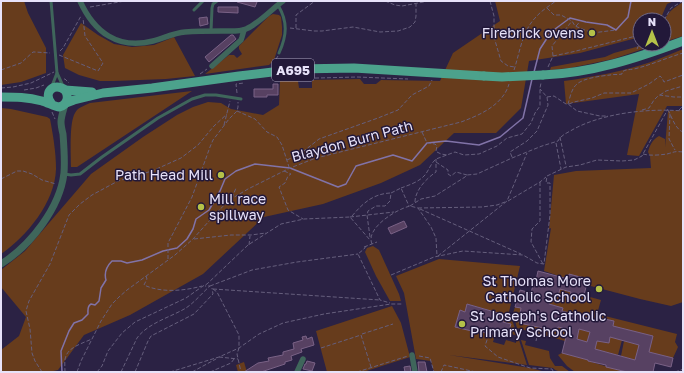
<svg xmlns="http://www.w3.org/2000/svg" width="684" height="373" viewBox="0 0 684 373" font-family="'Golos Text',sans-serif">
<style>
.green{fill:#673c1c}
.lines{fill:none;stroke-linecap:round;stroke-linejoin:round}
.stream{stroke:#8173a8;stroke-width:1.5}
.building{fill:#574162;stroke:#7a6286;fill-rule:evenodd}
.path{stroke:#665f7d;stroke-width:1;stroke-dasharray:4 2;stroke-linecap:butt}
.service{stroke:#3f665b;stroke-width:3}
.minor{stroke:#3f665b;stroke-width:5.5}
.tertiary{stroke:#3f665b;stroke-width:7}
.primary{stroke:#4ca28c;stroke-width:9}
.primary-bridge{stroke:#4ca28c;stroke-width:9}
.poi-dot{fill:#b5c249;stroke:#221839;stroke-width:1.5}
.labels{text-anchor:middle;stroke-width:3;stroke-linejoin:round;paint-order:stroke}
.shield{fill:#221839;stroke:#aca5bf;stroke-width:1}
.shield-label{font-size:13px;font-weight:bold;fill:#e7e2f9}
.poi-label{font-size:14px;fill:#e7e2f9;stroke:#221839;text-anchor:end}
.street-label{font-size:14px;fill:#e7e2f9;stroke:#221839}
</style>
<rect width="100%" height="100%" fill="#2b2244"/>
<!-- green -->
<g class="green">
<polygon points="1,1 24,1 28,13 46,48 46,73 21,82 1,85"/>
<polygon points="495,1 674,1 667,4 660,20 640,20 640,37 580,53 529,61 521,108 496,133 454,133 420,165 381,183 323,204 264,217 203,274 130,315 84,335 58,370 49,372 1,372 1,350 19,336 26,317 1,287 1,270 25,251 91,174 143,137 177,115 193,107 208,102 221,103 231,109 263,115 279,105 280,81 298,81 299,88 312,88 312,80 360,79 364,84 376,84 381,80 440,81 453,53 500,21"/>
<path d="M 683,2 L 683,36 L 664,42 L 664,33 L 667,29 L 664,25 C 664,14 675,7 683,2 Z"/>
<polygon points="273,14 279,15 281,17 282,27 282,35 274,60 269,65 205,74 229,55 234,55 237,58 242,54 239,49 239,46 269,16"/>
<polygon points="81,23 98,35 114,44 132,47 154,45 174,37 195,76 166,79 114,81 100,81 79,75 65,68 63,55"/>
<polygon points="647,44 658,44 613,59 570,68 550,70 551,67 605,57 614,53"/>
<path d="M 683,49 L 683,106 L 667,106 L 639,156 L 627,155 L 639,94 L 566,104 L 564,81 C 594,77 623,71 651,62 C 662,58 673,53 683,49 Z"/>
<path d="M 192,91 L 77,167 L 71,167 C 71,154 69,123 75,113 C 78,107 84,106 90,103 Z"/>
<path d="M 1,108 L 11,109 L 47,117 L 50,119 C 53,135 56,152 56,169 C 55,202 27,236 1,254 Z"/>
<path d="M 683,110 L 683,302 L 671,306 L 640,299 L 587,285 L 588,279 L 568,279 L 544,271 L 551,228 L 549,229 L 554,175 L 576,171 L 651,168 L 650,156 L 648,152 C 650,145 652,140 659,136 L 665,139 L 665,147 L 668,111 Z"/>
<polygon points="373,246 379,250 399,294 401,301 390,301 376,276 365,252 367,248"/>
<polygon points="439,259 520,266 509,312 518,336 508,333 511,324 503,322 505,315 468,304 465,312 460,311 455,326 480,333 480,331 495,335 493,342 504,345 506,340 516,343 516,339 519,340 527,365 449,355 530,368 546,372 434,372 431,361 416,359 404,293 396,276"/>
<polygon points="560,287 566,289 565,291 571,292 570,295 578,297 579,294 601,300 597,314 677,334 675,342 678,347 673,358 641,350 642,346 650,348 653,336 613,326 614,321 601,318 600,321 562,311 563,308 549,304 551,294"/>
<polygon points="392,306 401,323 410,357 363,372 327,372 316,331"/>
<polygon points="515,307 521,308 520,314 543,328 557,331 558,327 568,329 565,341 517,328 513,313"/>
<polygon points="579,329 590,332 587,342 577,339"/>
<polygon points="599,334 600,341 608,343 610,337 622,340 618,355 595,349"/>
<path d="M 521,340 L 526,341 L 525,345 L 549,351 L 550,358 L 555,366 L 562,366 L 570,372 C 564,372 558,373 553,368 L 529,365 Z"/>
<polygon points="624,341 639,345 635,360 621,356"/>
<polygon points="562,353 588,360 588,361 625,372 575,372 567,366 558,355"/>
<polygon points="244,362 247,372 238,372 236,365"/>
</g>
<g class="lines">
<!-- stream -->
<g class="stream">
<polyline points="534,72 540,49 551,32 570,18 586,22 607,25 616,30 628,17 631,1"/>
<path d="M 62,372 L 61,351 L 69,331 L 74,323 L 82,320 L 88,314 C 88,310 87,306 91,304 L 95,305 L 99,301 L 101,288 L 106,280 C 104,273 107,266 112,261 L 121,261 L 127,263 L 142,260 L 163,251 L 177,248 L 187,239 L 193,229 L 196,219 L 209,210 L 220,191 L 225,179 L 236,171 L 255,164 L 290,168 L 338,187 L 346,184 L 356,166 L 393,155 L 412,161 L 427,143 L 446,141 L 479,145 L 500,137 L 523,118 L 532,79"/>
</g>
</g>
<!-- building -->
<g class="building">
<polygon points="238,1 254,1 257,2 255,7 237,2"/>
<polygon points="218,7 238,7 238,13 218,12"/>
<polygon points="207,17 208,24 200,26 199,18"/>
<polygon points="231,35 233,35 236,39 209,62 205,57"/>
<polygon points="273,84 278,84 278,95 267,95 267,97 254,97 254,89 273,89"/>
<polygon points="404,221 407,227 391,234 388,228"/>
<path d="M 538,271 L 568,279 L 569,274 L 588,279 L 584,295 L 578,294 L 578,297 L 570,295 L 571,292 L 560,289 L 558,296 L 551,294 L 549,304 L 563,308 L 562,311 L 600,321 L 600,318 L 614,321 L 613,326 L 653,336 L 649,352 L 673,358 L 671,367 L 655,363 L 653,372 L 627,372 L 606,367 L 606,365 L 588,361 L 588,360 L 562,353 L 568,329 L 558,327 L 557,331 L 519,323 L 521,316 L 520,314 L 521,308 L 515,307 L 520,290 L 531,293 L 533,285 L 535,285 ZM 579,329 L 590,332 L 587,342 L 577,339 ZM 610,337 L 639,345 L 635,360 L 595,349 L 597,341 L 609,343 Z"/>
<polygon points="467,304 505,315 503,322 511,324 508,333 496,331 495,333 493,333 492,335 480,331 480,333 455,327 460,310 465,312"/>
<polygon points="306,336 307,339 312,337 314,345 301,349 302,352 291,356 292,360 285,362 285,364 261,372 244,372 258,363 269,361 268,358 283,355 283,352 294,349 293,343 303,340 302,337"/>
<polygon points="307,361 315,363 312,371 303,369 305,364 306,364"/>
<polygon points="418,362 425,362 427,372 419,372"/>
<polygon points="410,366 411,372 405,372 404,367"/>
</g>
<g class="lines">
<!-- path -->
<g class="path">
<polyline points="385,1 395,5 402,6 429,1"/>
<polyline points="490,1 494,16 494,37 501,61 508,66 515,67"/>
<polyline points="90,7 125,1"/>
<polyline points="547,8 554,15 561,15 572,21 575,26 592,33 616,30"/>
<polyline points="664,20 671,8 683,1"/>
<polyline points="576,26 578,24 579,22"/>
<polyline points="290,28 314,31 322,31 353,27 380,32 398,31 410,27 415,22 416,16 416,4"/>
<polyline points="296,28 296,15 315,1"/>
<polyline points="637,49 640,42"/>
<polyline points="60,51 63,48 81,16"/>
<polyline points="59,55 98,71 103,63 85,36 83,18"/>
<polyline points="553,56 572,52 640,35"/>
<polyline points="273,64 278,56"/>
<polyline points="548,67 553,56 552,46 572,21"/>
<polyline points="1,70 21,63 33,52 35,52 50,53"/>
<path d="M 514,70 C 520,52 522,31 536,17 C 541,11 549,6 556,1"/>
<polyline points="200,74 207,69"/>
<polyline points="64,79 65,79 69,83"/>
<polyline points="279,79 357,77 408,79"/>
<polyline points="1,88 13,87 31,83 54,72"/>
<polyline points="24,90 36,88 44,85"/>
<polyline points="237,93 236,84 244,83"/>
<polyline points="660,95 666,91 683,86"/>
<polyline points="547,97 554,96 566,104 568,104 577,111 600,116 608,116"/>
<path d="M 568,104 C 570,98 571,89 577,84 C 584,78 601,76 610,75 C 614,74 618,75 622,74 L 622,72 C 626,69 629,70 634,69 C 651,65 666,58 683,53"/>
<polyline points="569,104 574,102 592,98 604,93 631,93 649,84 660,76 662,78 664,82 683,75"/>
<polyline points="642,110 649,108 654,100 659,95 674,97 683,97"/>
<path d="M 668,110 C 672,117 675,129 683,132"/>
<polyline points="679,110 683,106"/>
<polyline points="237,111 255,119 267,132 277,137 282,145 289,167"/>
<polyline points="52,112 55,119"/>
<polyline points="670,114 669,139 675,150"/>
<polyline points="224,125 230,101"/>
<polyline points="422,132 427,143 435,144 437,146 436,151 437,152"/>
<polyline points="560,137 566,166"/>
<polyline points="556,143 561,169"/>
<polyline points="437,152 441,154 447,155"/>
<path d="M 643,154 C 650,156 660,155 667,154 C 675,152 674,151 683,152"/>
<polyline points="512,157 510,152 527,141 537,131 548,105 547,97 540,89"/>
<polyline points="287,160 300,154 319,139 378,118 398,110 412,95 429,86 432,80"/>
<polyline points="436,162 448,170 448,174 451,176 456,172 467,175"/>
<polyline points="284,171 291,174 288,176 285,183 279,187 288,210 303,219"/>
<polyline points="1,179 17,171 23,171 32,174 42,180 56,184"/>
<polyline points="540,182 540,221 532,229 531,242 543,264"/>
<path d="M 401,188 C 409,185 419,182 425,175 C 429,170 431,163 436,159 L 455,152 L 464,155 L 479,154 L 497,146 L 507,138 L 522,134 L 531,123 L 535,113 L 540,106 L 540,88 L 541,83"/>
<polyline points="232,198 236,188"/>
<polyline points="508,201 540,182 546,177"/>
<path d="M 415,202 C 415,190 427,178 436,172 L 436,159"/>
<path d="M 410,206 L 421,199 L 435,196 L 465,177 L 467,175 L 477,174 L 512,158 L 542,146 L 558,141 C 561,135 567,133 572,130 C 602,113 649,108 683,111"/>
<polyline points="418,208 482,207 497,205 505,202"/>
<polyline points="420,209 521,254"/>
<path d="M 352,216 C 363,203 373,194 390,193"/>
<polyline points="350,217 394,212"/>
<polyline points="370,237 367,215 368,211 376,206 385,206 390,201 391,193 401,188 409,206"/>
<polyline points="194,239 231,235 251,235 266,233"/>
<path d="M 372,244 C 365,228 397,209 410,206 L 418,208 L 431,227 L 436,238 L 437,256"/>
<polyline points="249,245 250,236"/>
<polyline points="366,246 364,249 358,254 380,300 390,303"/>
<polyline points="364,247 377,242"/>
<polyline points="438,256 507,201 527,153"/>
<polyline points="168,259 168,243 192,197 210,147 213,140 229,119 237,111 238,107 238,102"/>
<polyline points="391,275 434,257 463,251 523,255 537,263 544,264 550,215 550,183 546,183 547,176 566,167 580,165 597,160 622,161 634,160 642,156 643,154 668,109"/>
<path d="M 146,276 L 147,279 L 144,285 C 161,293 184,291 202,286"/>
<polyline points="210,286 252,270 297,262 358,254"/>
<polyline points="213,289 380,300"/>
<polyline points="213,289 217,292 239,335 239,348 237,354 241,372"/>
<polyline points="362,334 393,324"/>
<polyline points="489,334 485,346 498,357 530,368 552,369 553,371"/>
<polyline points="536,341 539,328"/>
<polyline points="321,348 361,335 371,367"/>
<polyline points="419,356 430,358 434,372"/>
<polyline points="219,357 238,359"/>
<polyline points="42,372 35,361 32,353 30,329 26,311 29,301 50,264 69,215 80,204 92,195 118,181 152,171 181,158 198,145 214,126 227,114"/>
<path d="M 65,372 C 65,367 64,360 66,356 C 69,347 83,343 92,339"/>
<path d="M 77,372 L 81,361 L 101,321 L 112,304 L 119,297 L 127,290 L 175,255 L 193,239 L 218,211 L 231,199 L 248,189 L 290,168 L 316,158 L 461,122 C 480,115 503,105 509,84"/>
<polyline points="97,372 102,366 108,351 122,333 135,322 186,298 203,286 207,284 248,245 281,224 304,219 350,217 370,240"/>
<path d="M 121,372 L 137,338 C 148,323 171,317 186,308 C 195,302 202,293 210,286 L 205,286"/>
<polyline points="135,372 148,341 151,336 194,314 213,294 212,288"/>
<polyline points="170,372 219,357 239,348 259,334 283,323 324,314 391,304 402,304"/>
<polyline points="192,372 216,359"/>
<polyline points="210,372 231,363 234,359"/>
<polyline points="357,372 408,356"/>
<polyline points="441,372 444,365 476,372"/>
<polyline points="675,372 683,369"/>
</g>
<!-- service -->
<g class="service">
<polyline points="51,1 57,73 63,86"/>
<path d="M 278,5 C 288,22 287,35 279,53"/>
<polyline points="194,10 203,1"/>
<polyline points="211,31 212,8 213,4 217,1"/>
<polyline points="52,86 57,73"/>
<polyline points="64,174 71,175 80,174 102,157 158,118 192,99 205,95 216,95 241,99"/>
</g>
<!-- minor -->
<g class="minor">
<path d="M 80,1 C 94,32 118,50 153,41 C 164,38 174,33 185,32 C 198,31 210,31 222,31 C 230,31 239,32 246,29 C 257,25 273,8 283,1"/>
<polyline points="212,66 241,40 242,37 244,30"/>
<polyline points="412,355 415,372"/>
<polyline points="297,372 303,359"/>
</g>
<!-- tertiary -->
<path class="tertiary" d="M 1,264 C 30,246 60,208 64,173 C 65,160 64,147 63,134 C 62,130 61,126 61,122 C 61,116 64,109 65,104"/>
<!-- primary -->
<g class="primary">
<path d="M 543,75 C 592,73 637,58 683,41"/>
<polyline points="65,90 92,92"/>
<path d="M 1,97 C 16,97 27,97 42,101 C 47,102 55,107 59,107 C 68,105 69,96 65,90 C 54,82 43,92 51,103"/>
<polyline points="66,103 74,100 103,93 152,88 239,76 297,69 354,68 484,76"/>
</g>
<!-- primary-bridge -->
<polyline class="primary-bridge" points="484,76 502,77 543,75"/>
</g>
<!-- markers -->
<g class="poi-dot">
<circle cx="592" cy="33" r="4"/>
<circle cx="221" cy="175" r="4"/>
<circle cx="201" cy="207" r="4"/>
<circle cx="599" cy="289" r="4"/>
<circle cx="462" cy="324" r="4"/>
</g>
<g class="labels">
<!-- shield labels -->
<rect class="shield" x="272" y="59" width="42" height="22" rx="3"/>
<g class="shield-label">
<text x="293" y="75">A695</text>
</g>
<!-- poi labels -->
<g class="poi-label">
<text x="584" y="38">Firebrick ovens</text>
<text x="213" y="180">Path Head Mill</text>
<text x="209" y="204" text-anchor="start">Mill race<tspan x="209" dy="16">spillway</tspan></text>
<text x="591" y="286">St Thomas More<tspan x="591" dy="16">Catholic School</tspan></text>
<text x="470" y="321" text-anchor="start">St Joseph's Catholic<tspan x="470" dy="16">Primary School</tspan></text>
</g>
<!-- street labels -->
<g class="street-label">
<text transform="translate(352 141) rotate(-15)" y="5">Blaydon Burn Path</text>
</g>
</g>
<!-- border -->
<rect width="684" height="373" fill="none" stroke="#e7e2f9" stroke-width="4"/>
<!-- north arrow -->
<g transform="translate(652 32)"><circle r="19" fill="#221839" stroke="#716986"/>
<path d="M0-3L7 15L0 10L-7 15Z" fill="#b5c249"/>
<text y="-6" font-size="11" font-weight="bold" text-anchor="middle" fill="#e7e2f9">N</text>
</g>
</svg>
